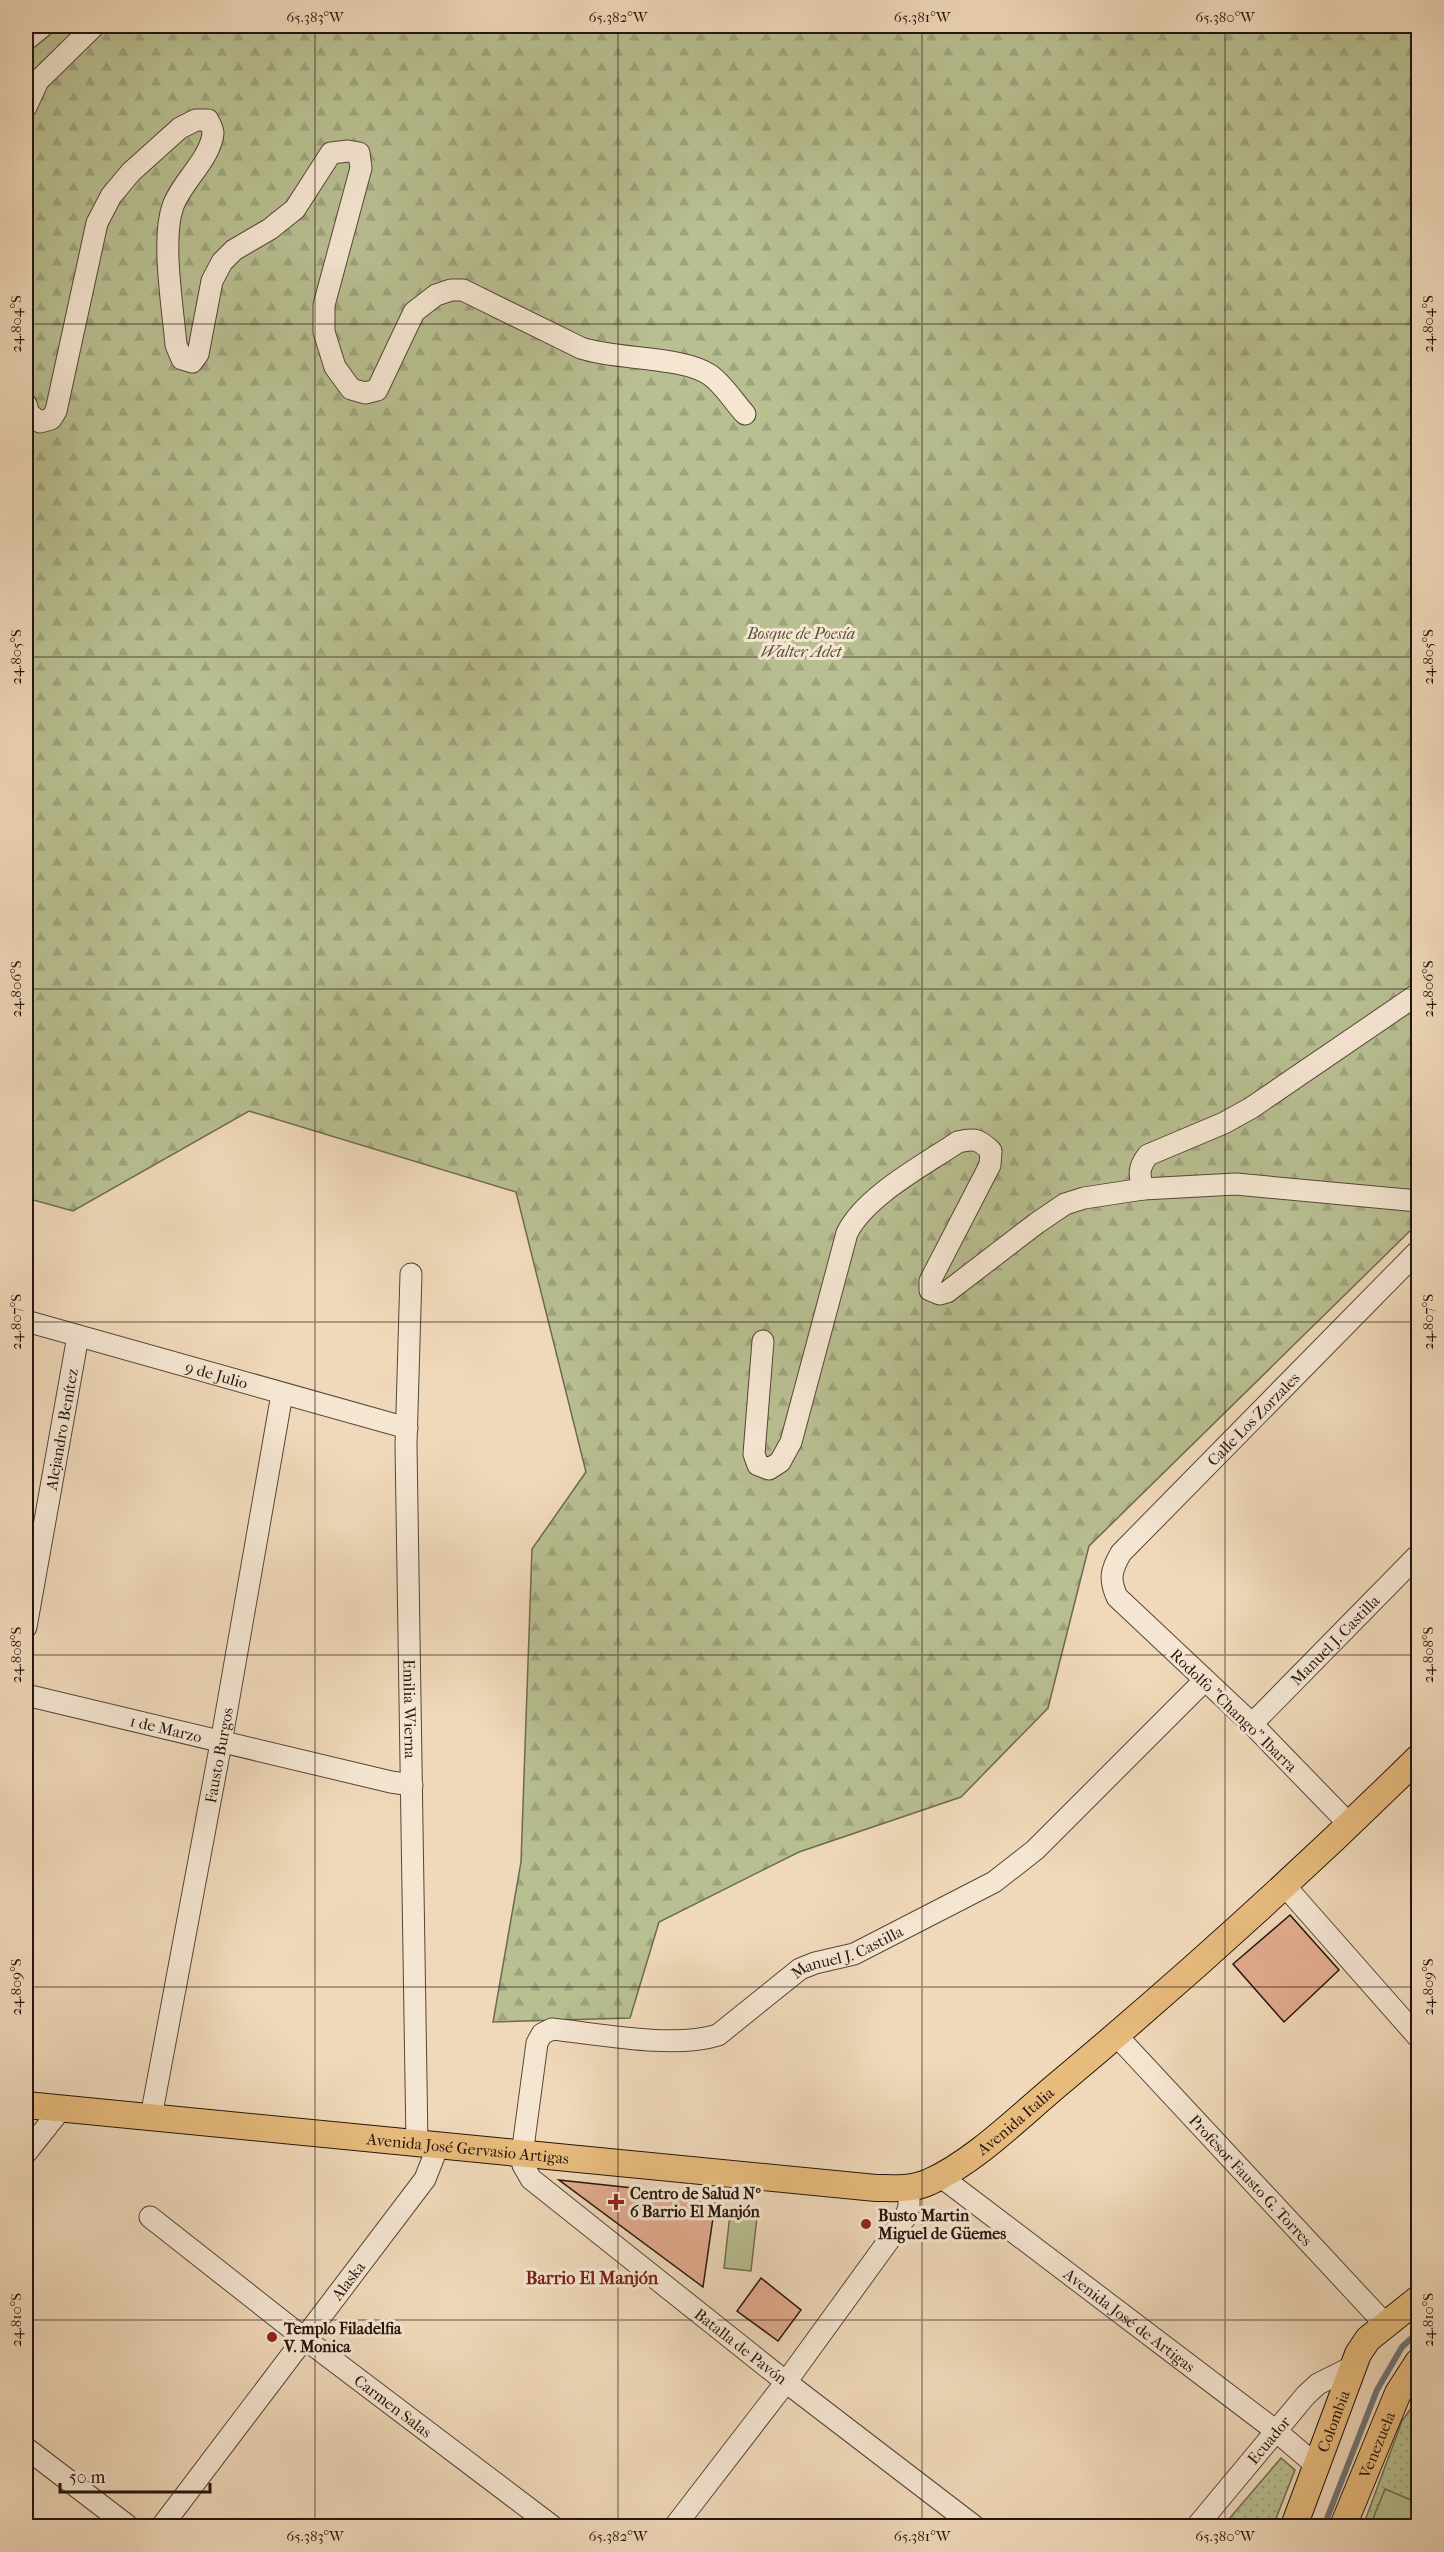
<svg xmlns="http://www.w3.org/2000/svg" width="1444" height="2552" viewBox="0 0 1444 2552" font-family="'IM FELL French Canon',serif">
<style>
.forest{fill:url(#forest-firs);stroke:#6e6a4f;stroke-width:1.5}
.park{fill:url(#park-dots);stroke:#6e6a4f;stroke-width:1.5}
.garden{fill:#b8bf91;stroke:#6e6a4f;stroke-width:1.5}
.lines{fill:none;stroke-linecap:round;stroke-linejoin:round}
.stream{stroke:#6f7676;stroke-width:6}
.building{fill:#e3ac90;stroke:#24140d;stroke-width:1.5}
.minor-casing{stroke:#574538;stroke-width:23}
.major-casing{stroke:#24140d;stroke-width:28}
.minor{stroke:#f5e6d2;stroke-width:21}
.major{stroke:#e8bc7d;stroke-width:26}
.ticks{fill:none;stroke:#24140d;stroke-width:1.5;stroke-opacity:0.45}
.poi-dot{fill:#8f2418;stroke:#f5e6d2;stroke-width:2}
.labels{text-anchor:middle;stroke-width:6;stroke-linejoin:round;paint-order:stroke}
.park-label{font-size:16px;font-style:italic;fill:#58503b;stroke:#f5e6d2}
.street-label{font-size:16px;fill:#24140d;stroke:#f5e6d2}
.poi-label{font-size:16px;font-weight:bold;fill:#24140d;stroke:#f5e6d2;text-anchor:start}
.neighbourhood-label{font-size:18px;font-weight:bold;fill:#7a1f14;stroke:#f5e6d2}
.neatline{fill:none;stroke:#24140d;stroke-width:2}
.ticks-label{font-size:15px;text-anchor:middle;fill:#24140d}
</style>
<defs>
<pattern id="forest-firs" width="22" height="20" patternUnits="userSpaceOnUse" patternTransform="scale(1.5)"><rect width="22" height="20" fill="#b8bf91"/><path d="M5 1l3.5 6h-7zM16 11l3.5 6h-7z" fill="#9ea37c"/></pattern>
<pattern id="park-dots" width="8" height="8" patternUnits="userSpaceOnUse" patternTransform="scale(1.5)"><rect width="8" height="8" fill="#b8bf91"/><path d="M2 2h.1M6 6h.1" fill="none" stroke="#9ea37c" stroke-width="1.8" stroke-linecap="round"/></pattern>
</defs>
<rect width="100%" height="100%" fill="#f0d9ba"/>
<filter id="stains"><feTurbulence type="fractalNoise" baseFrequency=".00333" numOctaves="4"/><feColorMatrix values="0 0 0 0 .2 0 0 0 0 .09 0 0 0 0 .02 0 0 0 .5 -.17"/></filter>
<radialGradient id="worn" r=".72"><stop offset=".6" stop-color="#630" stop-opacity="0"/><stop offset="1" stop-color="#630" stop-opacity=".3"/></radialGradient>
<!-- forest -->
<polygon class="forest" points="26,26 1418,26 1418,1223 1089,1546 1048,1708 961,1797 799,1852 659,1922 630,2018 493,2022 521,1862 532,1549 586,1472 516,1192 249,1111 73,1211 26,1198"/>
<!-- park -->
<g class="park">
<polygon points="1418,2398 1418,2526 1363,2526 1402,2421"/>
<polygon points="1281,2458 1295,2470 1273,2526 1223,2526"/>
</g>
<!-- garden -->
<g class="garden">
<polygon points="730,2214 757,2217 751,2271 724,2268"/>
<polygon points="1385,2489 1418,2503 1418,2526 1370,2526"/>
</g>
<g class="lines">
<!-- stream -->
<polyline class="stream" points="1324,2526 1377,2390 1402,2347 1418,2332"/>
</g>
<!-- building -->
<g class="building">
<polygon points="1290,1915 1339,1970 1284,2022 1233,1964"/>
<polygon points="559,2180 716,2197 703,2287"/>
<polygon points="761,2278 801,2310 778,2341 737,2311"/>
</g>
<g class="lines">
<defs>
<g id="minor">
<polyline points="26,40 43,26"/>
<polyline points="26,107 38,81 94,26"/>
<path d="M 26,404 L 29,414 L 40,422 L 51,419 L 56,411 L 97,223 L 111,196 L 131,172 L 180,128 L 196,120 L 208,120 C 210,124 213,129 213,133 C 211,158 181,183 173,206 C 161,239 173,309 176,345 L 182,359 L 192,362 L 198,354 L 212,281 L 222,262 L 234,250 L 270,229 L 295,209 L 331,153 L 348,151 L 359,153 L 361,168 L 324,305 L 324,332 L 335,367 L 351,389 L 365,393 L 377,390 L 414,312 L 436,295 L 451,290 L 463,290 L 581,348 C 617,360 682,356 710,375 C 723,384 734,402 745,414"/>
<path d="M 1143,1189 C 1139,1174 1138,1168 1148,1155 L 1224,1123 L 1251,1108 L 1418,994"/>
<path id="s1" d="M 411,1274 L 406,1445 L 417,2144"/>
<path id="s2" d="M 26,1321 L 407,1428"/>
<path d="M 763,1341 L 754,1454 L 758,1465 L 769,1469 L 780,1462 L 791,1442 L 847,1233 C 865,1196 924,1165 958,1142 C 974,1138 979,1139 991,1151 L 990,1165 L 930,1281 L 930,1290 L 940,1294 L 947,1292 L 1037,1223 L 1065,1204 L 1084,1198 L 1143,1189 L 1236,1184 L 1418,1201"/>
<path id="s3" d="M 26,1627 L 78,1336"/>
<path id="s4" d="M 26,1695 L 391,1782 L 412,1785"/>
<path id="s5" d="M 1252,1724 L 1418,1555"/>
<path id="s6" d="M 1350,1825 L 1252,1724 L 1117,1597 C 1109,1579 1111,1570 1121,1553 L 1418,1251"/>
<polyline points="1285,1886 1418,2037"/>
<path id="s7" d="M 1116,2035 L 1386,2325"/>
<path id="s8" d="M 151,2117 L 221,1743 L 282,1394"/>
<polyline points="26,2153 61,2109"/>
<path id="s9" d="M 940,2176 L 1276,2431 L 1317,2466"/>
<path id="s10" d="M 150,2217 L 305,2339 L 552,2526"/>
<polyline points="26,2448 128,2526"/>
<path id="s11" d="M 162,2526 L 425,2179 L 438,2146"/>
<polyline points="675,2526 786,2382 905,2218 909,2207 909,2189"/>
<path id="s12" d="M 974,2526 L 786,2382 L 531,2179 L 523,2165 L 522,2155 L 537,2043 L 542,2034 L 552,2029 C 599,2034 674,2049 718,2035 L 800,1969 L 815,1963 L 854,1954 L 994,1882 L 1035,1850 L 1205,1680"/>
<path id="s13" d="M 1197,2526 L 1306,2395 L 1318,2384 L 1352,2367"/>
</g>
<g id="major">
<path id="s14" d="M 26,2105 L 876,2188 C 894,2188 912,2190 929,2182 C 975,2162 1023,2113 1062,2081 C 1185,1978 1304,1870 1418,1758"/>
<path id="s15" d="M 1294,2526 L 1358,2354 L 1368,2339 L 1418,2299"/>
<path id="s16" d="M 1343,2526 L 1398,2393 L 1418,2362"/>
</g>
</defs>
<!-- minor casing -->
<use href="#minor" class="minor-casing"/>
<!-- major casing -->
<use href="#major" class="major-casing"/>
<!-- minor -->
<use href="#minor" class="minor"/>
<!-- major -->
<use href="#major" class="major"/>
</g>
<!-- ticks -->
<path class="ticks" d="M 315,26 L 315,2526M 618,26 L 618,2526M 922,26 L 922,2526M 1225,26 L 1225,2526M 26,324 L 1418,324M 26,657 L 1418,657M 26,989 L 1418,989M 26,1322 L 1418,1322M 26,1655 L 1418,1655M 26,1987 L 1418,1987M 26,2320 L 1418,2320"/>
<!-- markers -->
<g class="poi-dot">
<path d="M613 2193h6v6h6v6h-6v6h-6v-6h-6v-6h6z"/>
<circle cx="866" cy="2224" r="6"/>
<circle cx="272" cy="2337" r="6"/>
</g>
<g class="labels">
<!-- park labels -->
<g class="park-label">
<text x="801" y="639">Bosque de Poesía<tspan x="801" dy="18">Walter Adet</tspan></text>
</g>
<!-- street labels -->
<g class="street-label">
<text dy="6" stroke="none"><textPath href="#s2" startOffset="198">9 de Julio</textPath></text>
<text dy="6" stroke="none"><textPath href="#s6" startOffset="561">Calle Los Zorzales</textPath></text>
<text dy="6" stroke="none"><textPath href="#s3" startOffset="201">Alejandro Benítez</textPath></text>
<text dy="6" stroke="none"><textPath href="#s5" startOffset="118">Manuel J. Castilla</textPath></text>
<text dy="6" stroke="none"><textPath href="#s1" startOffset="435">Emilia Wierna</textPath></text>
<text transform="translate(1234 1710) rotate(44)" y="6">Rodolfo "Chango" Ibarra</text>
<text dy="6" stroke="none"><textPath href="#s4" startOffset="144">1 de Marzo</textPath></text>
<text dy="6" stroke="none"><textPath href="#s8" startOffset="368">Fausto Burgos</textPath></text>
<text dy="6" stroke="none"><textPath href="#s12" startOffset="1046">Manuel J. Castilla</textPath></text>
<text dy="6" stroke="none"><textPath href="#s14" startOffset="1014">Avenida Italia</textPath></text>
<text dy="6" stroke="none"><textPath href="#s14" startOffset="444">Avenida José Gervasio Artigas</textPath></text>
<text dy="6" stroke="none"><textPath href="#s7" startOffset="198">Profesor Fausto G. Torres</textPath></text>
<text dy="6" stroke="none"><textPath href="#s11" startOffset="308">Alaska</textPath></text>
<text dy="6" stroke="none"><textPath href="#s9" startOffset="238">Avenida José de Artigas</textPath></text>
<text transform="translate(741 2346) rotate(38)" y="6">Batalla de Pavón</text>
<text dy="6" stroke="none"><textPath href="#s10" startOffset="308">Carmen Salas</textPath></text>
<text dy="6" stroke="none"><textPath href="#s15" startOffset="112">Colombia</textPath></text>
<text dy="6" stroke="none"><textPath href="#s13" startOffset="112">Ecuador</textPath></text>
<text dy="6" stroke="none"><textPath href="#s16" startOffset="88">Venezuela</textPath></text>
</g>
<!-- poi labels -->
<g class="poi-label">
<text x="630" y="2199">Centro de Salud Nº<tspan x="630" dy="18">6 Barrio El Manjón</tspan></text>
<text x="878" y="2221">Busto Martin<tspan x="878" dy="18">Miguel de Güemes</tspan></text>
<text x="284" y="2334">Templo Filadelfia<tspan x="284" dy="18">V. Monica</tspan></text>
</g>
<!-- neighbourhood labels -->
<g class="neighbourhood-label">
<text x="592" y="2284">Barrio El Manjón</text>
</g>
</g>
<!-- margin -->
<rect width="1444" height="2552" fill="none" stroke="#f0d9ba" stroke-width="66"/>
<!-- scale -->
<path d="M60 2483v9h150v-9" fill="none" stroke="#24140d" stroke-width="3"/>
<text x="69" y="2483" font-size="18" fill="#24140d" stroke="#f5e6d2" stroke-width="4.5" paint-order="stroke">50 m</text>
<rect x="33" y="33" width="1378" height="2486" class="neatline"/>
<g class="ticks-label">
<text x="315" y="22">65.383°W</text>
<text x="618" y="22">65.382°W</text>
<text x="922" y="22">65.381°W</text>
<text x="1225" y="22">65.380°W</text>
<text transform="translate(16 324) rotate(-90)" y="5">24.804°S</text>
<text transform="translate(1428 324) rotate(-90)" y="5">24.804°S</text>
<text transform="translate(16 657) rotate(-90)" y="5">24.805°S</text>
<text transform="translate(1428 657) rotate(-90)" y="5">24.805°S</text>
<text transform="translate(16 989) rotate(-90)" y="5">24.806°S</text>
<text transform="translate(1428 989) rotate(-90)" y="5">24.806°S</text>
<text transform="translate(16 1322) rotate(-90)" y="5">24.807°S</text>
<text transform="translate(1428 1322) rotate(-90)" y="5">24.807°S</text>
<text transform="translate(16 1655) rotate(-90)" y="5">24.808°S</text>
<text transform="translate(1428 1655) rotate(-90)" y="5">24.808°S</text>
<text transform="translate(16 1987) rotate(-90)" y="5">24.809°S</text>
<text transform="translate(1428 1987) rotate(-90)" y="5">24.809°S</text>
<text transform="translate(16 2320) rotate(-90)" y="5">24.810°S</text>
<text transform="translate(1428 2320) rotate(-90)" y="5">24.810°S</text>
<text x="315" y="2541">65.383°W</text>
<text x="618" y="2541">65.382°W</text>
<text x="922" y="2541">65.381°W</text>
<text x="1225" y="2541">65.380°W</text>
</g>
<rect width="100%" height="100%" filter="url(#stains)"/>
<rect width="100%" height="100%" fill="url(#worn)"/>
</svg>
